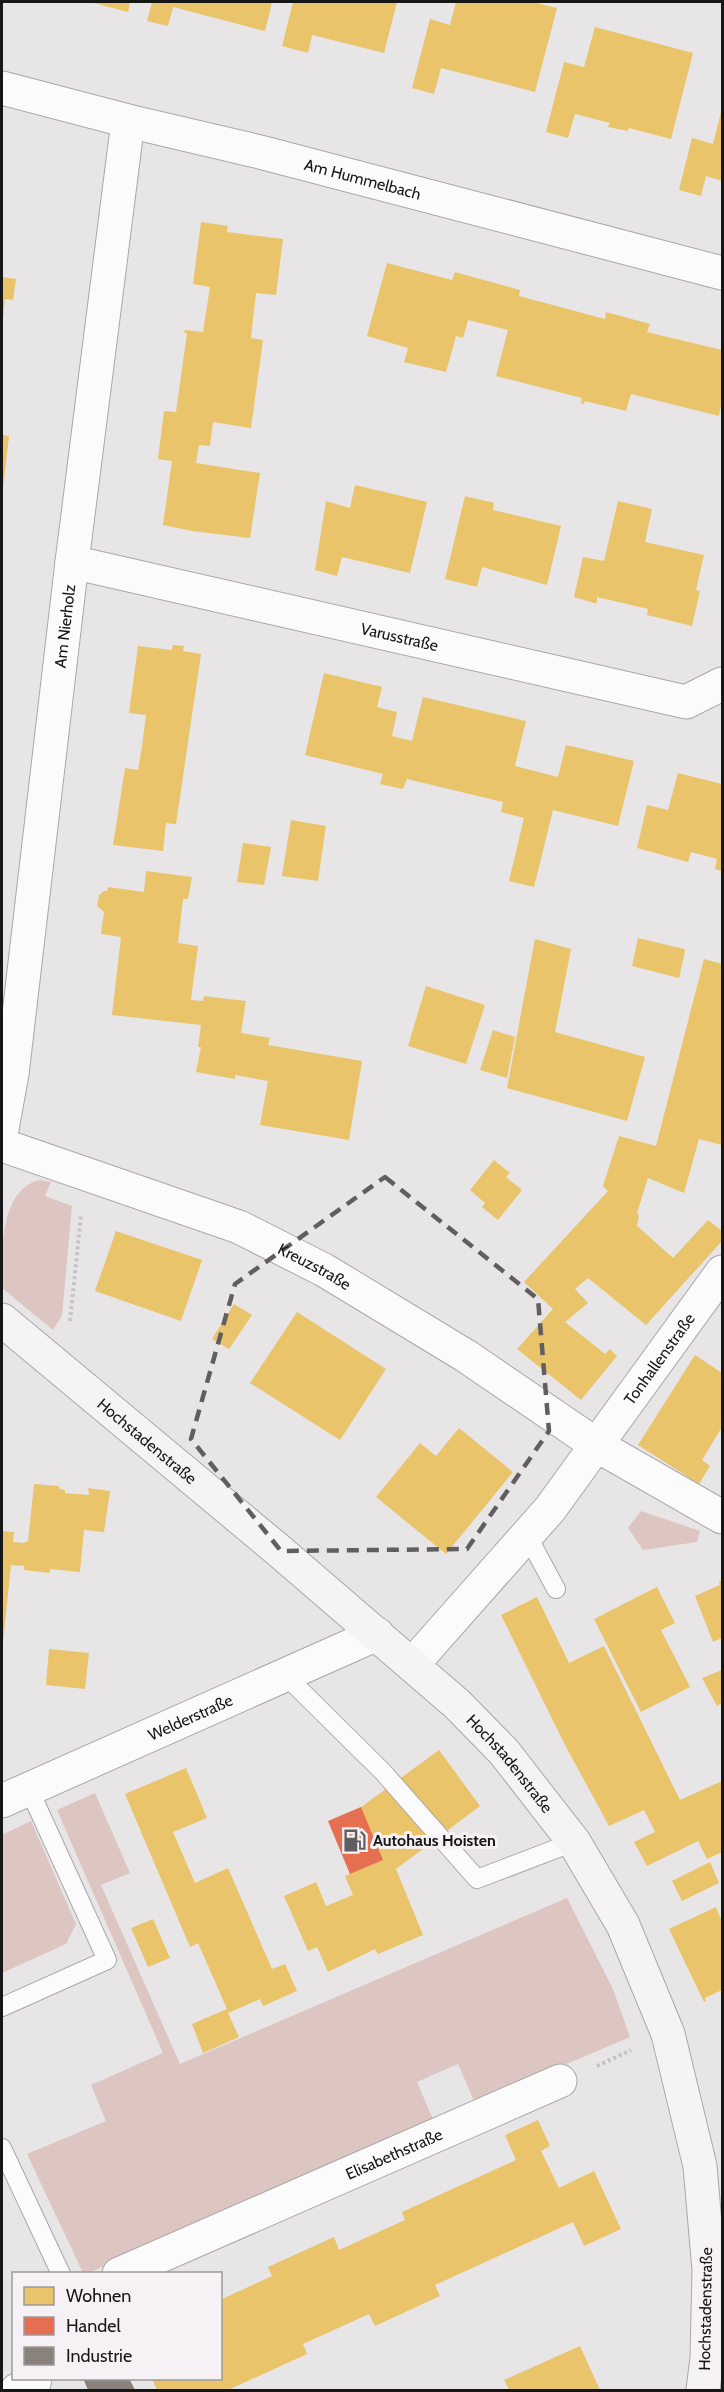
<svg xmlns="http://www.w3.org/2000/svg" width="724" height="2392" viewBox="0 0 724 2392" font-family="Cabin,sans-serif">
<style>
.green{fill:#ddc5c2}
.homes{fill:#e9c46a}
.shops{fill:#e76f51}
.industry{fill:#8a817c}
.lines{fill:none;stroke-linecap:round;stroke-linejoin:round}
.lane-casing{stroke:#a9a7a8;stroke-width:20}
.street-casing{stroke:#a9a7a8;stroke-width:35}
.secondary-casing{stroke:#a9a7a8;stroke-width:35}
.path{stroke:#c4c4c4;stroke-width:4;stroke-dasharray:3 3;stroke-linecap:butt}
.lane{stroke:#fcfbfb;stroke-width:18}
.street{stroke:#fcfbfb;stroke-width:33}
.secondary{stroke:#f6f3f4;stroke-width:33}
.marked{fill:none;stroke:#605e60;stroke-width:4.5;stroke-dasharray:12 8;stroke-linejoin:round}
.labels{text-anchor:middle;stroke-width:6;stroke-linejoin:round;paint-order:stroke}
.street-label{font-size:16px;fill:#171617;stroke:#f6f1f4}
.poi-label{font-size:16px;font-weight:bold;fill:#171617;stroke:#f6f1f4;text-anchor:start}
</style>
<rect width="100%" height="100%" fill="#e8e5e7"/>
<!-- green -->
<g class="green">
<path d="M 39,1180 L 51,1182 L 45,1196 L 72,1206 L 62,1315 L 53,1330 L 2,1288 C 1,1252 0,1190 39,1180 Z"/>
<polygon points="641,1511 700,1531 697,1542 643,1550 628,1528"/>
<polygon points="95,1793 130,1873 101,1885 180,2064 567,1898 613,1989 630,2037 475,2103 458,2064 417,2082 435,2124 88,2273 83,2273 27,2154 106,2121 91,2085 163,2053 57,1810"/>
<polygon points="31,1821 76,1924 66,1944 2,1973 2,1835"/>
</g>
<!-- homes -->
<g class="homes">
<polygon points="90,2 130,2 128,12"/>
<polygon points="152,2 272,2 265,31 173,7 168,26 147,21"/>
<polygon points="293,2 317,3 397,2 384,53 312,35 308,53 282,46"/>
<polygon points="456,2 533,2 557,8 535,92 441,68 434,94 412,88 430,19 450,25"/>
<polygon points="595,27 693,53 671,139 629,128 628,131 608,127 610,123 575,114 568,138 546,132 564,62 584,67"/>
<polygon points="722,108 722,181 706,176 701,196 679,190 692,138 713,144"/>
<polygon points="201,222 228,226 227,232 283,239 276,295 256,293 251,338 263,340 251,428 213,422 210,446 199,445 196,463 260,473 250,538 192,531 163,525 172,461 158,459 164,411 176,412 187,333 184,333 185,330 203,332 210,287 193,284"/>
<polygon points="387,263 452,280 455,272 520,290 519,296 605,319 606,312 650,324 647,332 722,350 722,400 719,416 631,394 626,411 585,401 584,404 581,403 582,398 496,376 508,330 468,320 463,338 456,336 446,372 404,362 408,348 367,336"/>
<polygon points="2,277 16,279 13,300 5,299 3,319"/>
<polygon points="2,435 9,436 3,489 2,489"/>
<polygon points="355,485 427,502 410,573 342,557 337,576 315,570 326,501 350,508"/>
<polygon points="465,496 494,503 493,510 561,526 547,585 482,567 477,587 445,579"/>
<polygon points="618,501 652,509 645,542 704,555 696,590 700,591 692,626 647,615 648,609 597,597 597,603 594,603 574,597 583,557 604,561"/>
<polygon points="173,645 184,646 183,651 201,654 176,824 166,823 163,851 113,845 125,768 138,770 142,746 146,715 129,713 138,646 172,650"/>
<polygon points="324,673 382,687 377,707 397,712 392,736 412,741 423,697 526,721 515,766 558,777 566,745 634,761 618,826 553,810 534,887 509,881 524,818 501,812 503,802 407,779 403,789 380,784 383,774 305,755"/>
<polygon points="678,773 722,784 722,871 715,869 717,859 691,852 688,862 637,848 647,805 668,810"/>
<polygon points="291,820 326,826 318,881 282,876"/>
<polygon points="243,843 271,847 264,885 237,882"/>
<polygon points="146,871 192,877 188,899 183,899 178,943 198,946 191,1000 203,1001 204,996 246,1001 241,1033 270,1038 268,1045 362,1061 349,1140 260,1125 268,1081 235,1075 235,1079 196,1072 201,1047 198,1047 201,1025 112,1015 121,937 101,934 104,912 97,906 99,895 104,891 107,891 108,887 144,892"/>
<polygon points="638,938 684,949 685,951 679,978 632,966"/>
<polygon points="535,939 571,949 555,1032 645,1057 627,1121 507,1088"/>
<polygon points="704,959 722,964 722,1145 699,1139 684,1193 648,1178 637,1213 639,1215 637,1226 673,1258 708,1220 722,1231 722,1241 646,1325 588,1278 575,1289 588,1303 565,1322 605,1354 610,1349 617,1356 581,1400 517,1349 553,1309 524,1282 608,1191 603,1186 619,1136 656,1146"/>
<polygon points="426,986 485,1005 466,1064 408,1046"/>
<polygon points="493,1030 515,1037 507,1078 480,1070"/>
<polygon points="494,1160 510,1173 506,1177 522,1190 498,1220 482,1207 485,1203 470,1190"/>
<polygon points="116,1231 202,1260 181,1321 95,1291"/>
<polygon points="234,1304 252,1315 229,1349 212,1339"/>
<polygon points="297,1312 386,1369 340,1440 250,1383"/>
<polygon points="695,1355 722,1373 722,1427 702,1460 710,1466 699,1484 638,1445"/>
<polygon points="459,1428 513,1472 446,1554 376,1497 420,1443 436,1456"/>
<polygon points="34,1484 59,1486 59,1489 65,1490 65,1493 89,1495 88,1488 110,1491 104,1532 84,1530 80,1572 50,1569 50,1573 24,1570 24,1566 11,1565 2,1653 2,1531 14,1532 13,1542 23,1543 28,1541"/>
<polygon points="722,1580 722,1638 713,1642 695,1596 720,1585 719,1582"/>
<polygon points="657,1587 675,1623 661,1630 690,1687 641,1712 594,1619"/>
<polygon points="537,1597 569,1663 604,1646 680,1800 722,1781 722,1852 707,1859 698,1841 647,1866 634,1842 655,1832 644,1810 609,1826 565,1745 501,1615"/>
<polygon points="49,1649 89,1653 85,1689 46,1685"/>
<polygon points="722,1670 722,1703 717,1706 702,1678"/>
<polygon points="439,1750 480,1806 396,1869 423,1935 378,1954 375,1949 328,1972 317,1947 308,1951 284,1896 316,1882 326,1906 353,1895 345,1876 381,1860 349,1816"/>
<polygon points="186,1768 207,1818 173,1832 195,1883 228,1868 272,1969 285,1964 297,1991 263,2006 260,1999 228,2013 239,2037 203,2053 192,2024 227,2009 198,1943 190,1947 125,1794"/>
<polygon points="710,1862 719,1883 682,1901 672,1881"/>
<polygon points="716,1907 722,1922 722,1990 705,1998 706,2001 704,2002 669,1929"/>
<polygon points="153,1919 170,1958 148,1967 131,1928"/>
<polygon points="538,2120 550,2146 541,2151 559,2188 594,2171 621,2229 584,2246 573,2222 435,2285 440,2296 375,2326 369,2314 303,2344 307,2354 228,2390 157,2390 152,2379 220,2379 220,2300 272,2276 268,2267 334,2237 339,2250 405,2220 402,2212 516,2160 505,2135"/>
<polygon points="580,2346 600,2390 509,2390 504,2380"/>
</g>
<!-- shops -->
<polygon class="shops" points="361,1807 383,1860 350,1874 328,1821"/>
<!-- industry -->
<polygon class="industry" points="83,2378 129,2378 135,2390 88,2390"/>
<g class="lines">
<defs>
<g id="lane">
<polyline points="527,1535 556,1589"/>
<polyline points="286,1676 383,1772 477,1879 574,1842"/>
<polyline points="2,2007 107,1960 29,1789"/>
<polyline points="2,2148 61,2274"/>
</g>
<g id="street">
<path id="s1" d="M 2,88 L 128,121 L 260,152 L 722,273"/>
<path id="s2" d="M 72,562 L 686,702 L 722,684"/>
<path id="s3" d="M 2,1129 L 12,1074 L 72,562 L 128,121"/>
<path id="s4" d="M 2,1145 L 239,1227 L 324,1270 L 466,1356 L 598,1446 L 722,1517"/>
<path id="s5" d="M 412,1665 L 550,1509 L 722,1272"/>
<path id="s6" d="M 2,1801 L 377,1634"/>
<path id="s7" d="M 119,2274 L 560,2081"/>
<polyline points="17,2390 34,2383 35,2378"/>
</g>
<g id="secondary">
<path id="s8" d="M 2,1320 L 277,1549 L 457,1704 L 504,1752 L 574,1842 L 623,1925 L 668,2034 L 700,2166 L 709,2270 L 707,2358 L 703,2390"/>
</g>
</defs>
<!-- lane casing -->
<use href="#lane" class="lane-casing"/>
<!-- street casing -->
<use href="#street" class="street-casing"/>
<!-- secondary casing -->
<use href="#secondary" class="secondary-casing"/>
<!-- path -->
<g class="path">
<polyline points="70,1321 81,1216"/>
<polyline points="597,2066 631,2050"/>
</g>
<!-- lane -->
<use href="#lane" class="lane"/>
<!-- street -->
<use href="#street" class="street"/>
<!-- secondary -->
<use href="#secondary" class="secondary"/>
</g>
<!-- marked area -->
<path class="marked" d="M 385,1177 L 538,1299 L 549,1431 L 467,1549 L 281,1551 L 191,1439 L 235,1284 Z"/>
<!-- icons -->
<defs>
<symbol id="fuel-bare" viewBox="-9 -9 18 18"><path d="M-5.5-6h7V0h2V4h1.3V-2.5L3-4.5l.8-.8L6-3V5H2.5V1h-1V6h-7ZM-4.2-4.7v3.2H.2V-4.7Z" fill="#605e60" stroke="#f6f1f4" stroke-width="2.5" paint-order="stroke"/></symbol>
</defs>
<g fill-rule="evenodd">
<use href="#fuel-bare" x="338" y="1824" width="33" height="33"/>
</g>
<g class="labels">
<!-- street labels -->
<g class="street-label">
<text dy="6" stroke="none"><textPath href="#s1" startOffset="372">Am Hummelbach</textPath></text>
<text dy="6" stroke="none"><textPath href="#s3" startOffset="507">Am Nierholz</textPath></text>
<text dy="6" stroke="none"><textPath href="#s2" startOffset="336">Varusstraße</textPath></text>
<text dy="6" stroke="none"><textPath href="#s4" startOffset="336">Kreuzstraße</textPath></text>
<text dy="6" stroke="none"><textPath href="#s5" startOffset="394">Tonhallenstraße</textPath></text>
<text dy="6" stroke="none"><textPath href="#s8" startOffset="189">Hochstadenstraße</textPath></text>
<text dy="6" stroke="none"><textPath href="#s6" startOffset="206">Welderstraße</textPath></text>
<text dy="6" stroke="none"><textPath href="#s8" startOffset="675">Hochstadenstraße</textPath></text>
<text dy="6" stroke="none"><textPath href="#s7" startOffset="300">Elisabethstraße</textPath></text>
<text transform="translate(705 2309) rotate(-89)" y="6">Hochstadenstraße</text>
</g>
<!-- poi labels -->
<g class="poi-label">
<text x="373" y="1846">Autohaus Hoisten</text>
</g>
</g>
<!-- border -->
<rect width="724" height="2392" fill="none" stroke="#171617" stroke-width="6"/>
<!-- legend -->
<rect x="12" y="2272" width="210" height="108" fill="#f6f1f4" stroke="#9d999c" stroke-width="1.5"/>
<rect x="24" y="2287" width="30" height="18" fill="#e9c46a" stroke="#9d999c" stroke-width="1.5"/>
<text x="66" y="2302" font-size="18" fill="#171617">Wohnen</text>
<rect x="24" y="2317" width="30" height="18" fill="#e76f51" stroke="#9d999c" stroke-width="1.5"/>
<text x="66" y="2332" font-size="18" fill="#171617">Handel</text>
<rect x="24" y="2347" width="30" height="18" fill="#8a817c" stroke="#9d999c" stroke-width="1.5"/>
<text x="66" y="2362" font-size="18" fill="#171617">Industrie</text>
</svg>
